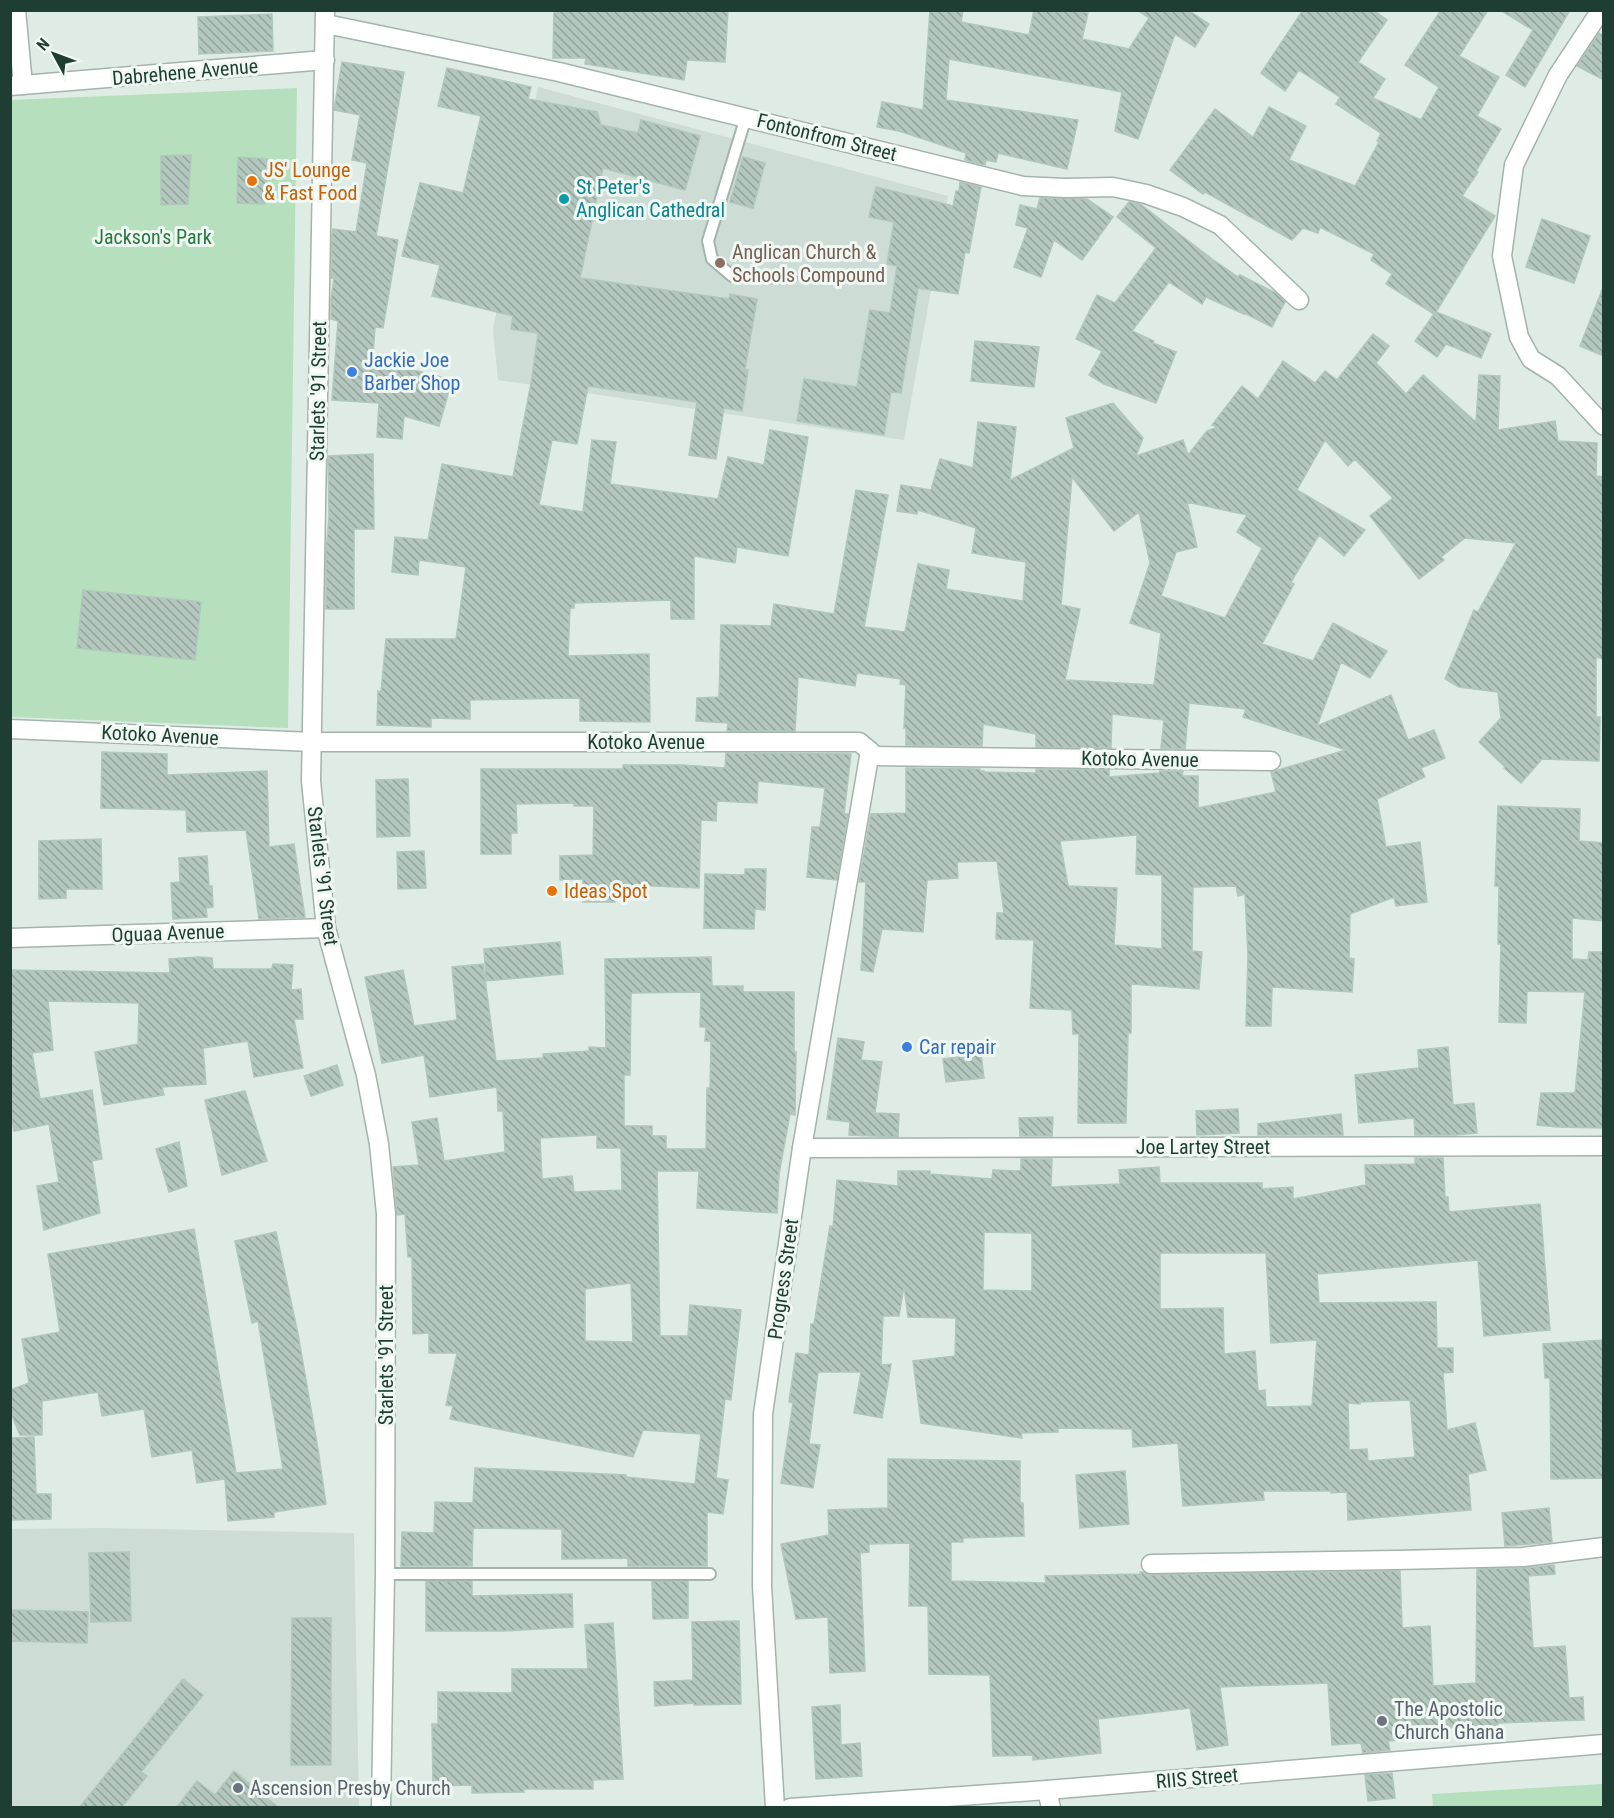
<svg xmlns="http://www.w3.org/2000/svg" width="1614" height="1818" viewBox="0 0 1614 1818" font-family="'Roboto Condensed',sans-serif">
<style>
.built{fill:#cddcd4}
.green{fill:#b6dfbe}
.building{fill:url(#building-back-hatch);stroke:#b1c6bc;stroke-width:1.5;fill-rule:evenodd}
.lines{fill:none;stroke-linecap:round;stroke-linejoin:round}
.lane-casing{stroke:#a2b4ac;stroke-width:14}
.street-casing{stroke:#a2b4ac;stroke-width:21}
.lane{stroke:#fff;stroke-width:10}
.street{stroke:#fff;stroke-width:18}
.food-dot{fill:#e8710a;stroke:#f0f8f3;stroke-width:2}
.culture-dot{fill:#0f9aa8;stroke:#f0f8f3;stroke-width:2}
.education-dot{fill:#8d6e63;stroke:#f0f8f3;stroke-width:2}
.shop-dot{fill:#3f7fe0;stroke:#f0f8f3;stroke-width:2}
.worship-dot{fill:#6b7280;stroke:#f0f8f3;stroke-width:2}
.labels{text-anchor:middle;stroke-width:6;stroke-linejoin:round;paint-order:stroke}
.street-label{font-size:20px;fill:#1f3e33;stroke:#f0f8f3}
.food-label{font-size:20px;fill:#c56008;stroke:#f0f8f3;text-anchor:start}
.culture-label{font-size:20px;fill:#0d838f;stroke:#f0f8f3;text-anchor:start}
.park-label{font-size:20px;fill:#25783e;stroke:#f0f8f3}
.education-label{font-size:20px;fill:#785e54;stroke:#f0f8f3;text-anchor:start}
.shop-label{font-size:20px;fill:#366cbe;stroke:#f0f8f3;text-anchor:start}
.worship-label{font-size:20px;fill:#5b616d;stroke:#f0f8f3;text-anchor:start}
</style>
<defs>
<pattern id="building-back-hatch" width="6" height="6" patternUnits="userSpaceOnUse" patternTransform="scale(1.5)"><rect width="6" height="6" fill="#b4c7be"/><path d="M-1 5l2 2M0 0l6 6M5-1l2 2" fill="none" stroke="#92a39b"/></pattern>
</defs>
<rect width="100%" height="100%" fill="#dfece5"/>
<!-- built -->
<g class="built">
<polygon points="538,87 948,196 904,440 498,380 493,330"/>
<polygon points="102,1528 354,1533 359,1807 11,1807 10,1529"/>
</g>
<!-- green -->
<g class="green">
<polygon points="297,88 288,728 11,717 10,100"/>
<polygon points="1603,1784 1603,1807 1433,1807 1432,1794"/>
</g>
<!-- building -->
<g class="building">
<polygon points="554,10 728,10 725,62 687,60 684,80 585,64 586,58 553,58"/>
<polygon points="930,10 963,10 961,22 1029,35 1034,10 1072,10 1088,13 1082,39 1129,49 1149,18 1137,10 1188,10 1209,24 1195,47 1175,34 1138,139 1115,131 1122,92 949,59 946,100 1078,120 1067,169 998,153 996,162 986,160 985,165 965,160 966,153 899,131 877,127 882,102 923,110"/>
<polygon points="1303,10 1373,10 1387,20 1358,62 1385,79 1373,98 1421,120 1439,87 1405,65 1441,10 1488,10 1459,56 1499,77 1477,116 1501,129 1476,171 1478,172 1462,196 1495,216 1436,312 1491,334 1481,358 1446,344 1437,357 1415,341 1434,314 1386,284 1392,274 1371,260 1374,254 1320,227 1318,233 1303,228 1292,240 1205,192 1203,194 1170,170 1215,109 1253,137 1269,107 1306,126 1289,160 1355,186 1379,142 1377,141 1381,133 1336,104 1340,97 1299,70 1285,91 1261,73"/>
<polygon points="1500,10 1570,10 1525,87 1506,75 1533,30"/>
<polygon points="272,14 273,51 199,54 198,17"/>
<polygon points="1599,33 1604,36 1604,80 1577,66"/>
<polygon points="342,62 404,72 376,236 398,240 383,328 375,327 372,369 418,371 452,380 439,426 404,416 402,439 377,437 379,403 332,400 338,321 331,319 331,299 334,278 331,278 332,235 333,229 356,232 367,163 352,160 360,115 334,110"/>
<polygon points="447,68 531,87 528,99 597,112 601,125 638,133 641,120 700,136 685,190 603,168 580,278 729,299 730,294 757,299 745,369 748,370 742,411 724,408 716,459 689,455 697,402 588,386 577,444 552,440 539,505 583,512 592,440 616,442 610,484 718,499 728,457 764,465 770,430 808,437 788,556 737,547 735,563 694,556 694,619 671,619 671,600 574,603 574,608 570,608 568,656 649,654 650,722 580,721 580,698 470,700 470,719 431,718 431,727 377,725 378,691 381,692 386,639 456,639 466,567 419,560 418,575 392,572 395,537 428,540 442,464 513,477 532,378 538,333 511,329 513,316 432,296 440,265 402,256 420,183 463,193 481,116 438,106"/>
<polygon points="191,155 188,204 161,205 161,156"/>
<polygon points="238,157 267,159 265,204 237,203"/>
<polygon points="743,157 765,163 753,208 730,202"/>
<polygon points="960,182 981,187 969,253 965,252 958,294 918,288 901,393 891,392 884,435 797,421 804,379 857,387 870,310 890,313 897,266 887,264 894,222 869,217 876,187 953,206 956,191 959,191"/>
<polygon points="1040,198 1087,199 1113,217 1082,260 1054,240 1041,277 1014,267 1028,228 1016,225 1020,205 1037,209"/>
<polygon points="1129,202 1140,204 1212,259 1238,277 1240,275 1276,293 1285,302 1272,327 1244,313 1244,314 1206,297 1202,304 1169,282 1132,331 1154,341 1153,343 1176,352 1156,403 1104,384 1089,375 1102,351 1076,339 1097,295 1115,303 1156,248 1117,217"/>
<polygon points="1542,219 1590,236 1574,283 1526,267"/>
<polygon points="1602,290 1604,290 1604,356 1580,346"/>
<path d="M 1373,334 L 1389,346 L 1376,363 L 1406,394 L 1423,375 L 1476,422 L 1479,375 L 1500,376 L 1498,430 L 1555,421 L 1558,441 L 1597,443 L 1596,476 L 1604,477 L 1604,659 L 1596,657 L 1596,717 L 1600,717 L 1599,761 L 1542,759 L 1521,783 L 1504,768 L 1505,767 L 1479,742 L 1501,718 L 1498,692 L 1459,687 L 1445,679 L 1474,610 L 1478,612 L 1516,543 L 1465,538 L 1441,557 L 1444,560 L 1419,579 L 1370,516 L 1393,498 L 1355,459 L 1348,466 L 1325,440 L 1297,490 L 1365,530 L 1344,556 L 1319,535 L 1291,582 L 1294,584 L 1262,644 L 1313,661 L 1333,623 L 1387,651 L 1370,678 L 1341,662 L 1317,726 L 1391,695 L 1408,740 L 1434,730 L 1445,758 L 1421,768 L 1425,777 L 1377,799 L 1386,847 L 1420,842 L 1427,902 L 1396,906 L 1394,897 L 1350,914 L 1349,958 L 1354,959 L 1352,992 L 1272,987 L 1271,1026 L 1246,1026 L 1248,955 L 1245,894 L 1238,896 L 1236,886 L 1193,887 L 1192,951 L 1202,952 L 1199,989 L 1131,984 L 1131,1033 L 1128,1033 L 1126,1123 L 1078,1123 L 1079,1034 L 1073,1034 L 1072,1010 L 1030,1008 L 1034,940 L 996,939 L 997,913 L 1004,913 L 997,861 L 957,862 L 958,878 L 927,880 L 923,932 L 882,929 L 873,972 L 861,970 L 866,882 L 859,882 L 871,814 L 906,813 L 906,768 L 980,769 L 980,771 L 984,771 L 984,772 L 1036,773 L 1036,769 L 1109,770 L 1109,777 L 1159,773 L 1160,771 L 1183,771 L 1182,776 L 1198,776 L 1198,808 L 1276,792 L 1271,772 L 1346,750 L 1243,717 L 1246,709 L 1189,703 L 1185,749 L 1161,748 L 1164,720 L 1112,714 L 1111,748 L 1036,747 L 1036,734 L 983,724 L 982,746 L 906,745 L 906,728 L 904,728 L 906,685 L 900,684 L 901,679 L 857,673 L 855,686 L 798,677 L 795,731 L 727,731 L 728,723 L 696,721 L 697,698 L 719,697 L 721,625 L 771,626 L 774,604 L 834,614 L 856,490 L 888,495 L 864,627 L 905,632 L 918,564 L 949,570 L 946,589 L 1023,601 L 1026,562 L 972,553 L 976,528 L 918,510 L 917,514 L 897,511 L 901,485 L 931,490 L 940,459 L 973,468 L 978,422 L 1016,427 L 1010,480 L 1074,448 L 1066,418 L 1113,403 L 1143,438 L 1136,456 L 1183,440 L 1188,455 L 1207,431 L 1218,427 L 1212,425 L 1242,386 L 1258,399 L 1283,361 L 1315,383 L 1325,371 L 1337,380 ZM 1072,477 L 1114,531 L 1139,512 L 1150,563 L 1130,623 L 1161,633 L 1154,685 L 1065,680 L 1080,609 L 1061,605 ZM 1187,502 L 1247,515 L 1237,532 L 1262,548 L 1225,618 L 1161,596 L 1176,552 L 1197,547 ZM 1137,835 L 1136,874 L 1162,875 L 1162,949 L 1114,945 L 1117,888 L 1068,886 L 1060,841 Z"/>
<polygon points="975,341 1039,347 1034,387 971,381"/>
<polygon points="373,454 374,529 354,529 354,609 326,609 326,553 329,516 328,456"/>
<polygon points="83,590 201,602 195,660 77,648"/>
<polygon points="102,752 167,754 167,775 267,771 269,847 294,844 305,917 259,919 246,830 187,832 186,810 101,808"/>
<polygon points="726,753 851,754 844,814 848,814 837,880 807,877 812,827 820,827 825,788 758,781 757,803 717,801 716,821 701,820 699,888 655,886 615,886 615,902 583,902 583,879 560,880 560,856 593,855 594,806 574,806 574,803 516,804 517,833 511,833 511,854 481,854 481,769 623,769 623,765 683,765 725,768"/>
<polygon points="408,779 410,836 377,837 376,780"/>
<polygon points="1498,806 1580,809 1579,841 1604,843 1604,921 1572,918 1572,959 1588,960 1589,952 1604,952 1604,1128 1558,1127 1537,1125 1541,1093 1575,1093 1585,992 1527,991 1526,1023 1499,1022 1501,944 1498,944 1499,886 1495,886"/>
<polygon points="101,839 102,889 66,889 66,898 39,899 39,841"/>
<polygon points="424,851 426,888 398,889 397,852"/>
<polygon points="207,856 209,886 212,886 213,907 206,908 207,917 173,919 171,883 180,882 179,858"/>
<polygon points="745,869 766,869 765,910 755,909 754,929 704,928 705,874 745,875"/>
<polygon points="560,942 563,974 486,981 484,949"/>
<polygon points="198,957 212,958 213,969 272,969 273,964 293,965 291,990 301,989 303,1019 294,1019 303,1068 254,1077 248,1041 203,1048 206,1084 162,1087 164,1095 104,1105 95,1052 138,1044 139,1003 48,1001 53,1050 32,1053 40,1099 92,1090 102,1159 92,1161 100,1213 44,1230 37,1186 59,1182 49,1124 14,1131 10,1109 10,970 170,973 169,959"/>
<path d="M 711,957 L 712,986 L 743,986 L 743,992 L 794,992 L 794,1052 L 796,1052 L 795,1115 L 790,1114 L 779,1174 L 777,1213 L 697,1208 L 699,1171 L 657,1171 L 660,1336 L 688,1336 L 690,1305 L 741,1310 L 731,1400 L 725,1399 L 716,1478 L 728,1480 L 723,1514 L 707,1512 L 707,1566 L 628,1566 L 628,1558 L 562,1559 L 562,1529 L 473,1528 L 472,1566 L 401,1566 L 402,1532 L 434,1533 L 435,1502 L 473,1503 L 475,1468 L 626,1475 L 626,1477 L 695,1484 L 701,1434 L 643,1430 L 633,1457 L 450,1419 L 453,1406 L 446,1405 L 457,1353 L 429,1353 L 429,1333 L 413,1334 L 412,1257 L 408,1257 L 405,1214 L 397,1215 L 393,1167 L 419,1165 L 412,1122 L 437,1118 L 444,1161 L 505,1152 L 503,1111 L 498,1111 L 497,1087 L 430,1097 L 424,1055 L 382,1063 L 365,977 L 403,970 L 414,1026 L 457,1020 L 452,967 L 483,964 L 496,1061 L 543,1058 L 543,1054 L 589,1051 L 589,1047 L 606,1048 L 605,959 ZM 701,992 L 700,1027 L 706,1027 L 705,1041 L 711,1041 L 710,1088 L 707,1088 L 706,1149 L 666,1149 L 666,1136 L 652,1136 L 652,1126 L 624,1126 L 624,1075 L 630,1075 L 631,993 ZM 597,1135 L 597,1148 L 621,1148 L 622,1190 L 574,1192 L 572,1176 L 542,1179 L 540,1138 ZM 631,1283 L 633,1342 L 585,1341 L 585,1289 Z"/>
<polygon points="838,1038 864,1042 861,1060 882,1062 875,1113 899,1114 898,1137 849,1135 850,1122 827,1119"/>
<polygon points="1448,1047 1453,1105 1474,1103 1477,1133 1454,1135 1415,1135 1414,1118 1359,1123 1355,1075 1419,1068 1418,1050"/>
<polygon points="981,1054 984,1078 946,1082 943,1059"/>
<polygon points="337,1065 343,1085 311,1096 304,1076"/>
<polygon points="245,1091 267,1161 222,1175 205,1100"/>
<polygon points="1238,1109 1239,1133 1197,1135 1196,1111"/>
<polygon points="1341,1114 1343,1135 1258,1135 1258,1124"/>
<polygon points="1053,1117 1052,1136 1020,1136 1019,1118"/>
<polygon points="179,1142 187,1186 169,1192 156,1149"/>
<path d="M 1415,1158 L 1443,1158 L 1445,1197 L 1448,1197 L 1449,1212 L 1540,1204 L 1550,1330 L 1484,1336 L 1478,1260 L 1317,1274 L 1319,1303 L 1436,1302 L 1437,1348 L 1453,1348 L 1453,1372 L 1443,1373 L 1447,1430 L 1475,1423 L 1486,1470 L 1468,1474 L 1471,1510 L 1348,1520 L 1347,1492 L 1331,1493 L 1331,1491 L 1263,1491 L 1264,1500 L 1183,1506 L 1178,1443 L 1133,1447 L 1132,1429 L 1058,1428 L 1058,1432 L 1021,1433 L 1022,1438 L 921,1423 L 913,1361 L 955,1356 L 956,1318 L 908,1317 L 904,1286 L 899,1316 L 883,1316 L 881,1365 L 891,1364 L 882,1418 L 854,1413 L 861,1372 L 818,1372 L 809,1444 L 820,1445 L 813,1488 L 781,1483 L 793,1403 L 789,1402 L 796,1353 L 809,1355 L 811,1324 L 814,1324 L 830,1226 L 833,1227 L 837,1180 L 898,1186 L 898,1171 L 930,1171 L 930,1174 L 992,1179 L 993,1170 L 1021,1171 L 1021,1159 L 1052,1159 L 1051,1187 L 1120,1184 L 1119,1170 L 1159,1167 L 1160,1183 L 1262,1183 L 1262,1189 L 1293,1187 L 1293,1199 L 1366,1185 L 1365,1165 L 1415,1164 ZM 984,1232 L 1032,1233 L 1032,1291 L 983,1290 ZM 1160,1253 L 1266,1253 L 1271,1343 L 1317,1340 L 1312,1406 L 1266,1407 L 1265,1390 L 1258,1391 L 1255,1351 L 1224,1354 L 1223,1308 L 1160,1309 ZM 1410,1400 L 1415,1457 L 1368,1461 L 1367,1449 L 1349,1450 L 1348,1403 L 1360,1404 L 1360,1402 Z"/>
<polygon points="194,1229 236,1473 283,1469 258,1321 252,1323 235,1241 276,1232 298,1334 318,1449 326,1504 274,1512 274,1517 228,1521 225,1479 197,1483 192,1450 152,1457 144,1409 102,1416 98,1392 42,1401 42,1435 20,1435 10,1411 10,1390 29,1383 22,1339 60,1332 48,1254"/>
<polygon points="1604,1340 1604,1478 1551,1479 1550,1378 1545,1378 1543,1344"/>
<polygon points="34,1437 36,1494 51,1494 51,1519 10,1520 10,1438"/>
<polygon points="888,1459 1020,1461 1020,1503 1023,1503 1024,1536 963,1538 963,1542 951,1542 951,1581 1046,1583 1045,1576 1141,1574 1140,1572 1143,1572 1151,1575 1400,1571 1402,1626 1403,1628 1430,1626 1433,1686 1476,1683 1477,1569 1523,1568 1554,1565 1555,1574 1528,1576 1533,1648 1565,1646 1569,1698 1583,1697 1584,1720 1498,1723 1498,1725 1415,1730 1415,1739 1388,1741 1390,1750 1363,1753 1361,1743 1332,1745 1328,1683 1220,1687 1228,1745 1197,1750 1190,1708 1098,1719 1101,1753 1033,1760 1033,1755 993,1756 990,1675 929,1674 928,1606 909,1606 910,1543 869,1544 869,1552 860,1553 865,1671 830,1673 828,1617 796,1619 781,1544 829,1535 828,1510 888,1508"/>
<polygon points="1125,1471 1129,1524 1080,1528 1076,1475"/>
<polygon points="1549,1508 1552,1542 1505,1546 1502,1513"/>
<polygon points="129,1552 131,1621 91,1622 89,1553"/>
<polygon points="426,1581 472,1581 472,1596 572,1594 573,1627 503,1631 426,1631"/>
<polygon points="652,1581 688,1581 688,1618 653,1619"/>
<polygon points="10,1610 88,1612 87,1643 10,1641"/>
<polygon points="292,1618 331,1618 331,1765 291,1765"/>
<polygon points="739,1621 741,1704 694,1705 694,1703 655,1706 654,1682 693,1680 692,1622"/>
<polygon points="613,1623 623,1779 593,1780 593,1789 523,1789 524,1792 472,1793 472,1785 433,1786 432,1724 438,1724 438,1692 512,1693 512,1669 588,1669 585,1625"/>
<polygon points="183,1679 203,1695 141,1772 147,1776 121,1808 79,1808"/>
<polygon points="840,1705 841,1745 860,1743 862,1776 816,1779 812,1707"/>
<polygon points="234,1771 279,1808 176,1808 197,1781 215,1795"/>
<polygon points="1392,1773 1395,1798 1368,1801 1365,1775"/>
</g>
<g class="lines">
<defs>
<g id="lane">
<polyline points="746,117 708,241 712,259 732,276 791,278"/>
<polyline points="385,1574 710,1574"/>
</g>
<g id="street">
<polyline points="16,10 23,85"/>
<polyline points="325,10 311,781 326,928 366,1075 379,1144 386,1214 385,1574 381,1808"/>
<polyline points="1601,10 1558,75 1514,165 1502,256 1519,337 1531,359 1558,376 1604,426"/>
<polyline points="326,24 559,72 1023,186 1065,188 1113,187 1146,194 1183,207 1220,225 1299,300"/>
<polyline points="10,86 325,60"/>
<polyline points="10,729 312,742 859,742 870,751 802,1148 763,1414 762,1586 775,1808"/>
<polyline points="869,756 1271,761"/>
<polyline points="10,938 326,928"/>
<polyline points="802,1148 1604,1146"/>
<polyline points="1151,1564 1396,1560 1523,1557 1604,1547"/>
<polyline points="1047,1790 1051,1808"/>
<polyline points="790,1808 1047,1790 1604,1744"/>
</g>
</defs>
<!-- lane casing -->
<use href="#lane" class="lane-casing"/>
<!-- street casing -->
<use href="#street" class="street-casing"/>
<!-- lane -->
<use href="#lane" class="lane"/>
<!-- street -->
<use href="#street" class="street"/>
</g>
<!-- markers -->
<g class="food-dot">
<circle cx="252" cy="181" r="6"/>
<circle cx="552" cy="891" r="6"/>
</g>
<circle class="culture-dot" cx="564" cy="199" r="6"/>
<circle class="education-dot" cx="720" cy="263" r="6"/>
<g class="shop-dot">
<circle cx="352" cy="372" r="6"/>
<circle cx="907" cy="1047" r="6"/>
</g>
<g class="worship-dot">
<circle cx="1382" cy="1721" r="6"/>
<circle cx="238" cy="1788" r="6"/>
</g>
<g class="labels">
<!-- street labels -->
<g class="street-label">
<text transform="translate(185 72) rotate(-5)" y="7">Dabrehene Avenue</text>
<text transform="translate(827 137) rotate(14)" y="7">Fontonfrom Street</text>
<text transform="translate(318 391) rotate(-89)" y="7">Starlets '91 Street</text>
<text transform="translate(160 735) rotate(3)" y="7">Kotoko Avenue</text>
<text x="646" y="749">Kotoko Avenue</text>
<text transform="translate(1140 759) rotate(1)" y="7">Kotoko Avenue</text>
<text transform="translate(323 876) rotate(83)" y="7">Starlets '91 Street</text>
<text transform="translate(168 933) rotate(-2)" y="7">Oguaa Avenue</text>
<text x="1203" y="1154">Joe Lartey Street</text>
<text transform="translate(783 1279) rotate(-82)" y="7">Progress Street</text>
<text transform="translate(386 1355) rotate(-90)" y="7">Starlets '91 Street</text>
<text transform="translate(1197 1778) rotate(-5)" y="7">RIIS Street</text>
</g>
<!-- food labels -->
<g class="food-label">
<text x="264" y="177">JS' Lounge<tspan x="264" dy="23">&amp; Fast Food</tspan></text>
<text x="564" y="898">Ideas Spot</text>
</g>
<!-- culture labels -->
<g class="culture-label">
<text x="576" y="194">St Peter's<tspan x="576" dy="23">Anglican Cathedral</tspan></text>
</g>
<!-- park labels -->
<g class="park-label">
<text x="153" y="244">Jackson's Park</text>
</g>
<!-- education labels -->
<g class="education-label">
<text x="732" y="259">Anglican Church &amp;<tspan x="732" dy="23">Schools Compound</tspan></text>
</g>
<!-- shop labels -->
<g class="shop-label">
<text x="364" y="367">Jackie Joe<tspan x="364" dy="23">Barber Shop</tspan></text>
<text x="919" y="1054">Car repair</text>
</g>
<!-- worship labels -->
<g class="worship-label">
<text x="1394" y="1716">The Apostolic<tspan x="1394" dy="23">Church Ghana</tspan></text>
<text x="250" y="1795">Ascension Presby Church</text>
</g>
</g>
<!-- border -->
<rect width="1614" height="1818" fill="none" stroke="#1f3e33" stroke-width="24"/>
<!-- north arrow -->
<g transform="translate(54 54) rotate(311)" stroke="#f0f8f3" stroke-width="4.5" paint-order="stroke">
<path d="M0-4.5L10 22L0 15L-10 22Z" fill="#1f3e33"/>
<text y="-9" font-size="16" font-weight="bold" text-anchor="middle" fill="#1f3e33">N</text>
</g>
</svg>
